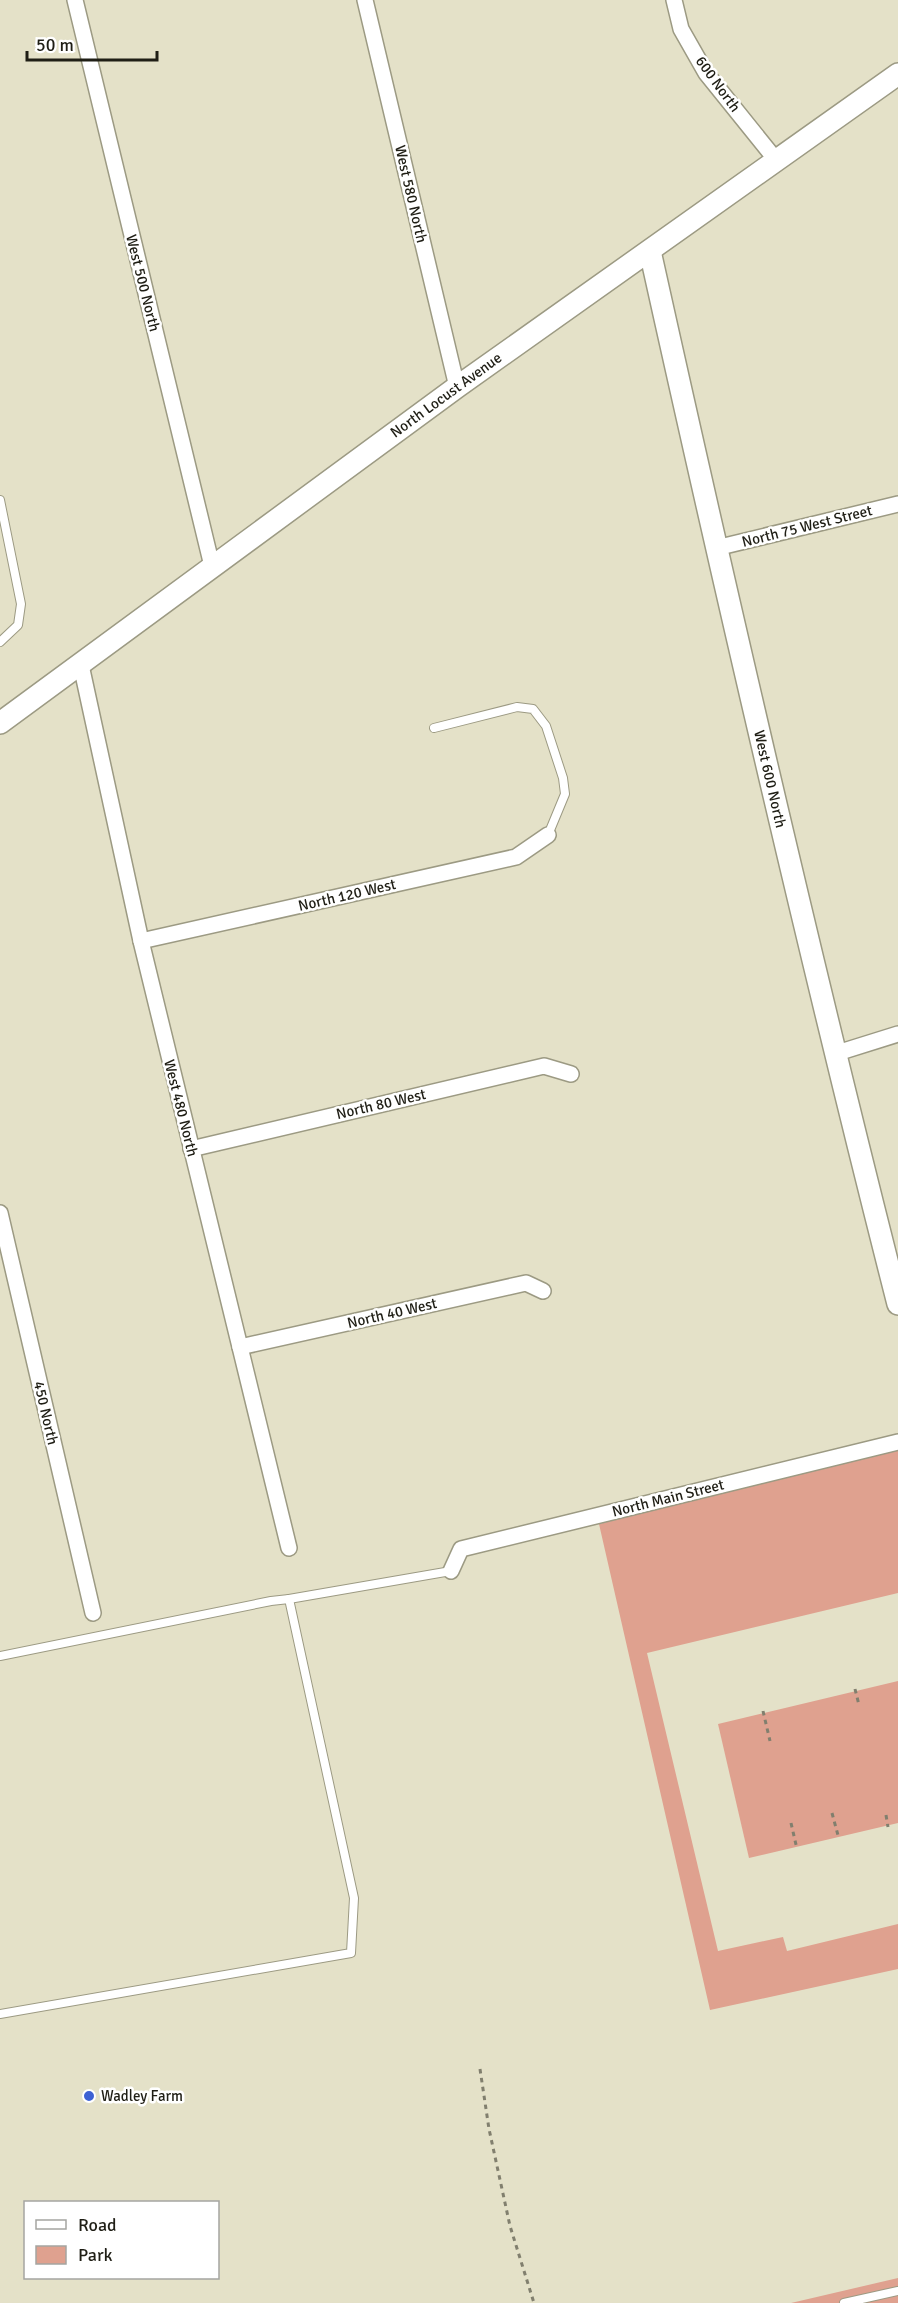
<svg xmlns="http://www.w3.org/2000/svg" width="898" height="2303" viewBox="0 0 898 2303" font-family="Signika,sans-serif">
<style>
.green{fill:#dfa18f}
.lines{fill:none;stroke-linecap:round;stroke-linejoin:round}
.lane-casing{stroke:#9c9a83;stroke-width:10}
.street-casing{stroke:#9c9a83;stroke-width:18}
.secondary-casing{stroke:#9c9a83;stroke-width:24}
.path{stroke:#817f6e;stroke-width:3;stroke-dasharray:4.5 4.5;stroke-linecap:butt}
.lane{stroke:#fff;stroke-width:8}
.street{stroke:#fff;stroke-width:15}
.secondary{stroke:#fff;stroke-width:21}
.poi-dot{fill:#3d61d3;stroke:#fff;stroke-width:2}
.labels{text-anchor:middle;stroke-width:5;stroke-linejoin:round;paint-order:stroke}
.street-label{font-size:15px;fill:#1f1e15;stroke:#fff}
.poi-label{font-size:15px;fill:#1f1e15;stroke:#fff;text-anchor:start}
</style>
<rect width="100%" height="100%" fill="#e4e1c8"/>
<!-- green -->
<g class="green">
<polygon points="898,1449 898,1593 647,1653 718,1951 783,1937 787,1951 898,1924 898,1969 710,2010 599,1524"/>
<polygon points="898,1681 898,1823 749,1858 718,1724"/>
<polygon points="898,2278 898,2303 791,2303"/>
</g>
<g class="lines">
<defs>
<g id="lane">
<polyline points="0,500 21,604 18,625 0,642"/>
<polyline points="434,728 517,707 533,709 546,726 563,778 565,794 548,835"/>
<polyline points="289,1599 451,1571"/>
<polyline points="0,1656 271,1601 289,1599 354,1898 351,1953 0,2014"/>
<polyline points="844,2303 898,2291"/>
</g>
<g id="street">
<polyline points="75,0 212,566"/>
<polyline points="365,0 457,387"/>
<polyline points="674,0 681,29 706,73 776,160"/>
<polyline points="716,548 898,504"/>
<polyline points="81,665 141,941 289,1548"/>
<polyline points="141,941 516,857 548,835"/>
<polyline points="834,1054 898,1034"/>
<polyline points="191,1149 544,1066 571,1074"/>
<polyline points="0,1213 93,1613"/>
<polyline points="240,1347 526,1283 543,1291"/>
<polyline points="451,1571 461,1549 898,1442"/>
</g>
<g id="secondary">
<path d="M 650,251 C 728,603 809,955 898,1304"/>
<polyline points="0,723 457,387 898,74"/>
</g>
</defs>
<!-- lane casing -->
<use href="#lane" class="lane-casing"/>
<!-- street casing -->
<use href="#street" class="street-casing"/>
<!-- secondary casing -->
<use href="#secondary" class="secondary-casing"/>
<!-- path -->
<g class="path">
<polyline points="855,1689 859,1705"/>
<polyline points="763,1711 770,1741"/>
<polyline points="832,1813 839,1839"/>
<polyline points="886,1815 888,1827"/>
<polyline points="791,1823 797,1849"/>
<polyline points="480,2069 489,2129 510,2226 534,2303"/>
</g>
<!-- lane -->
<use href="#lane" class="lane"/>
<!-- street -->
<use href="#street" class="street"/>
<!-- secondary -->
<use href="#secondary" class="secondary"/>
</g>
<!-- markers -->
<circle class="poi-dot" cx="89" cy="2096" r="6"/>
<g class="labels">
<!-- street labels -->
<g class="street-label">
<text transform="translate(718 84) rotate(54)" y="5">600 North</text>
<text transform="translate(411 194) rotate(77)" y="5">West 580 North</text>
<text transform="translate(143 283) rotate(76)" y="5">West 500 North</text>
<text transform="translate(446 395) rotate(-36)" y="5">North Locust Avenue</text>
<text transform="translate(807 526) rotate(-14)" y="5">North 75 West Street</text>
<text transform="translate(770 779) rotate(77)" y="5">West 600 North</text>
<text transform="translate(347 895) rotate(-13)" y="5">North 120 West</text>
<text transform="translate(381 1104) rotate(-13)" y="5">North 80 West</text>
<text transform="translate(181 1108) rotate(76)" y="5">West 480 North</text>
<text transform="translate(392 1313) rotate(-13)" y="5">North 40 West</text>
<text transform="translate(46 1413) rotate(77)" y="5">450 North</text>
<text transform="translate(668 1498) rotate(-14)" y="5">North Main Street</text>
</g>
<!-- poi labels -->
<g class="poi-label">
<text x="101" y="2101">Wadley Farm</text>
</g>
</g>
<!-- legend -->
<rect x="24" y="2201" width="195" height="78" fill="#ffffff" stroke="#a5a5a1" stroke-width="1.5"/>
<rect x="36" y="2220" width="30" height="9" fill="#ffffff" stroke="#a5a5a1" stroke-width="1.5"/>
<text x="78" y="2231" font-size="18" fill="#1f1e15">Road</text>
<rect x="36" y="2246" width="30" height="18" fill="#dfa18f" stroke="#a5a5a1" stroke-width="1.5"/>
<text x="78" y="2261" font-size="18" fill="#1f1e15">Park</text>
<!-- scale -->
<path d="M27 51v9h130v-9" fill="none" stroke="#1f1e15" stroke-width="3"/>
<text x="36" y="51" font-size="18" fill="#1f1e15" stroke="#ffffff" stroke-width="4.5" paint-order="stroke">50 m</text>
</svg>
